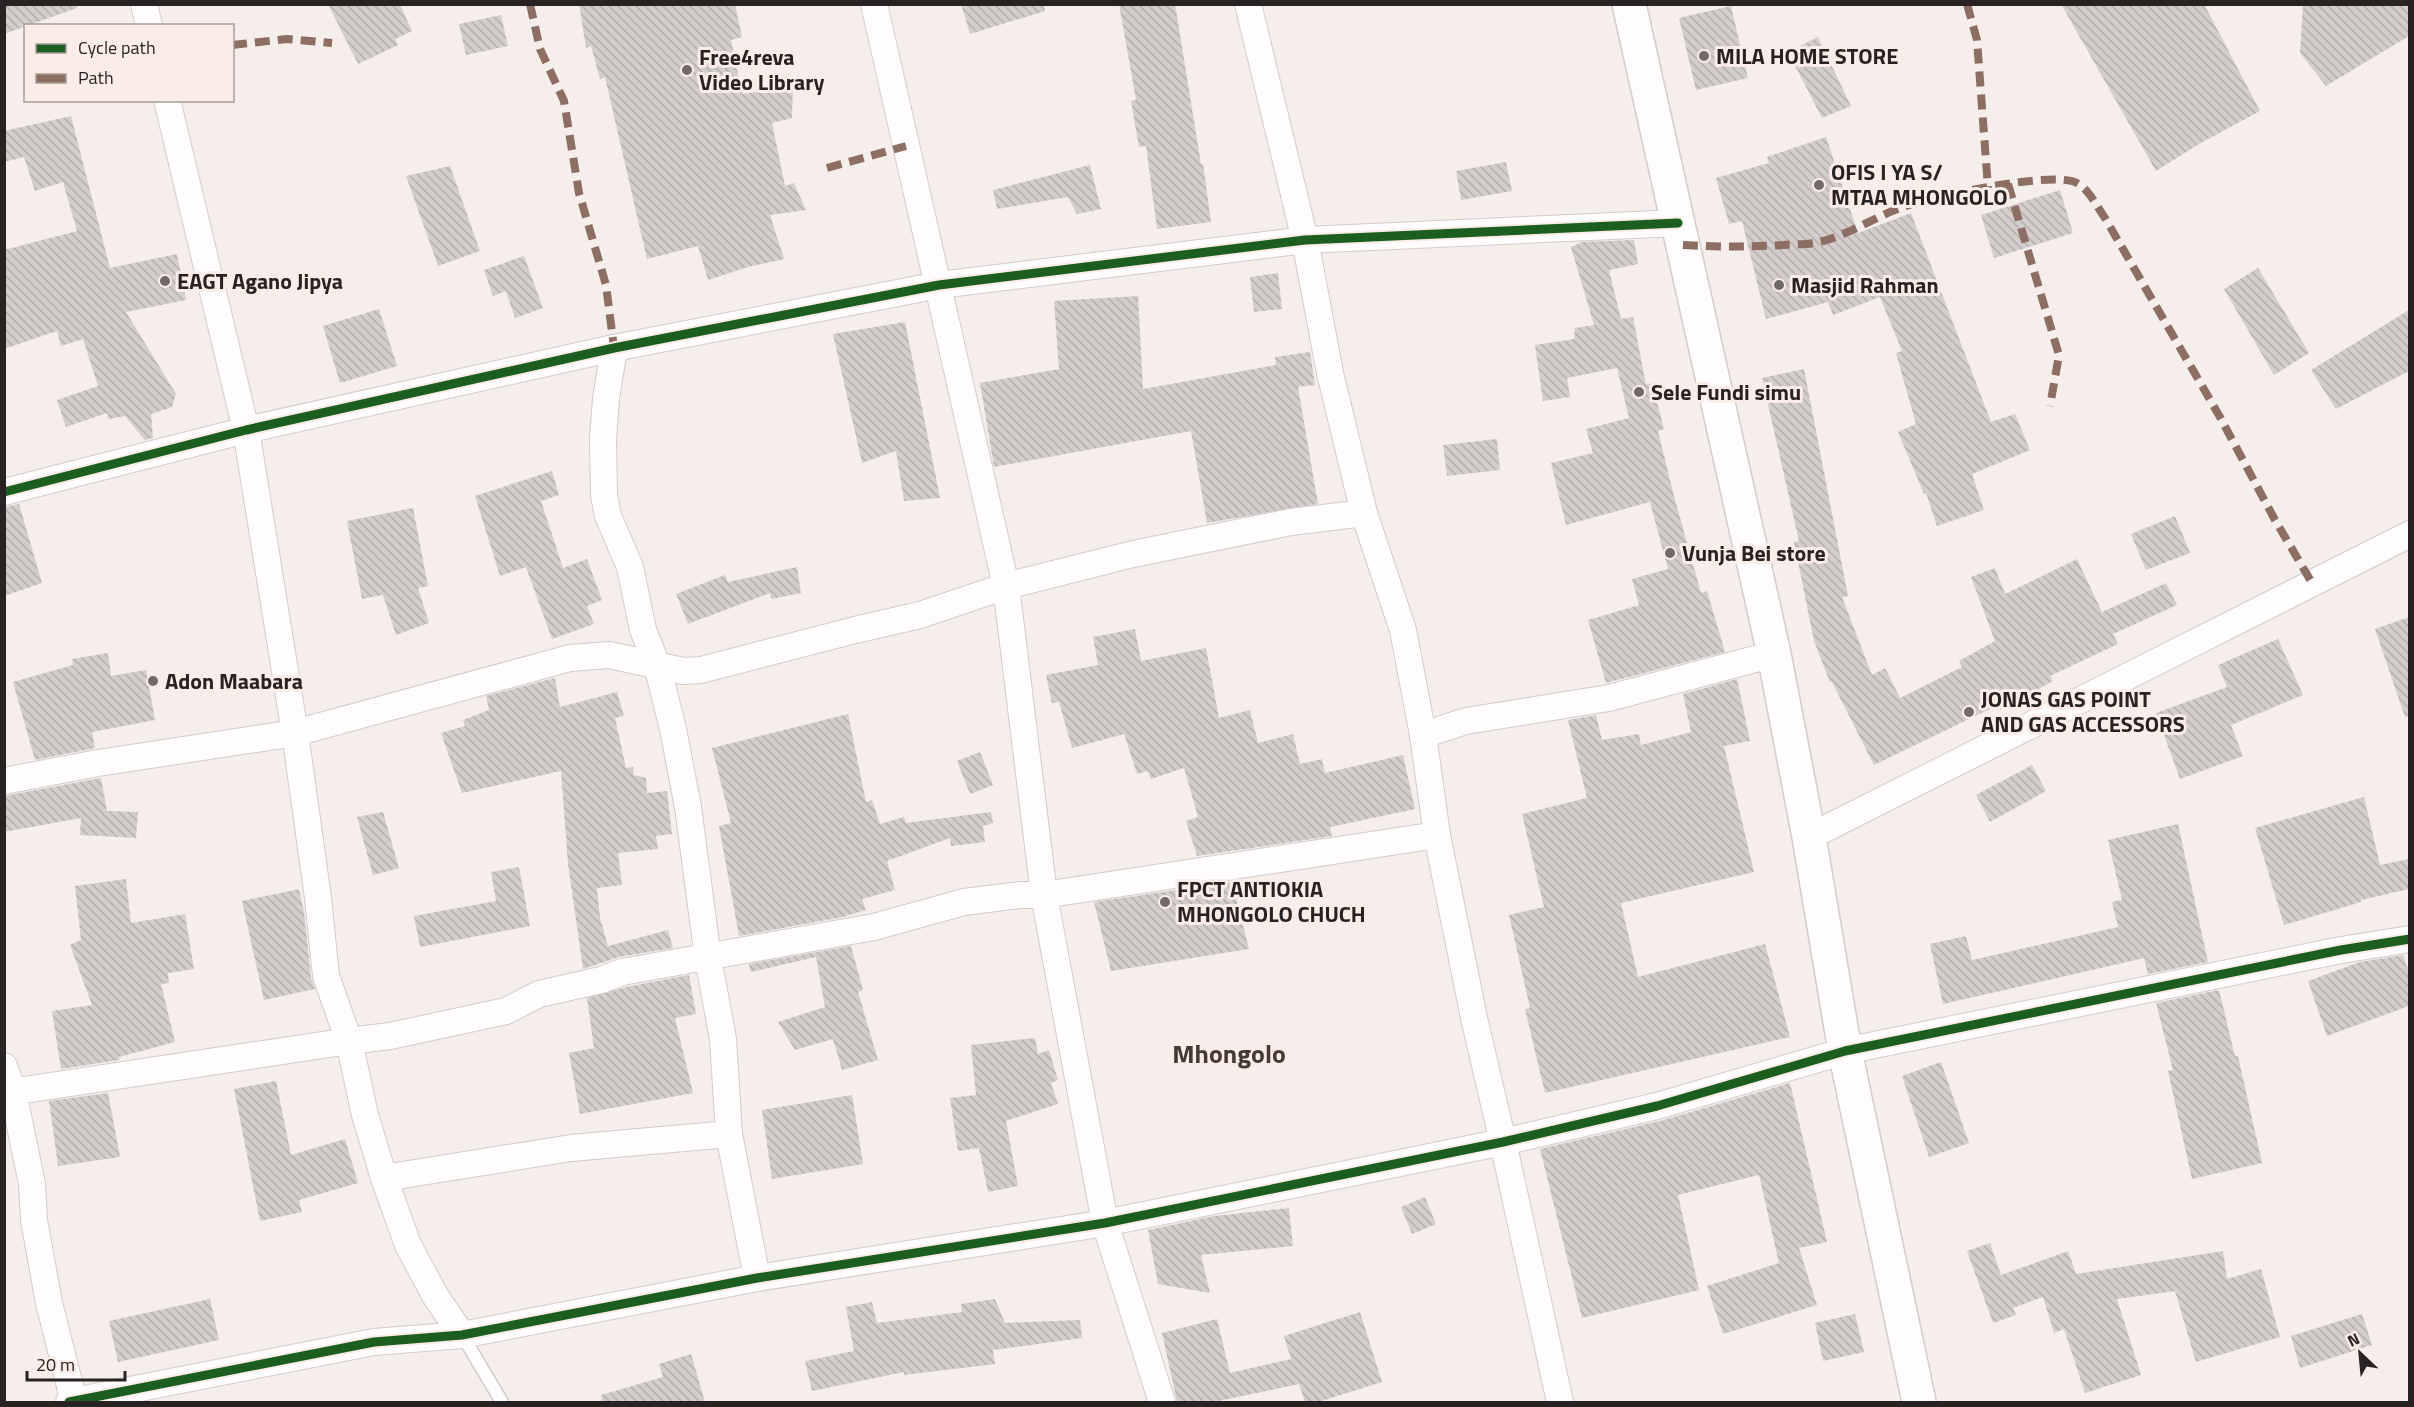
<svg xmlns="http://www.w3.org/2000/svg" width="2414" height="1407" viewBox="0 0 2414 1407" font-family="'Titillium Web',sans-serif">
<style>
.building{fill:url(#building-back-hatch)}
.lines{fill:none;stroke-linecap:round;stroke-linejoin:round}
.lane-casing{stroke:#d2ccca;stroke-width:15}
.street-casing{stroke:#d2ccca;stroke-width:28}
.secondary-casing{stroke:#d2ccca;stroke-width:36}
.lane{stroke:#fefcfc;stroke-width:12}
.street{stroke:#fefcfc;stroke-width:26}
.secondary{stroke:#fefcfc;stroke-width:33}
.quiet{stroke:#8d6e63;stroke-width:8;stroke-dasharray:15 8;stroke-linecap:butt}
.cycleway-casing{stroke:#faece7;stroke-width:13}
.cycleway{stroke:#1b5e20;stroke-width:9}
.poi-dot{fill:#706a68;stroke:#faece7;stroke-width:2}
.labels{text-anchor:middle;stroke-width:6;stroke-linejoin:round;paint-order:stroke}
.poi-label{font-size:22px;font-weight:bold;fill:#282322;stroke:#faece7;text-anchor:start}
.quarter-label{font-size:26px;font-weight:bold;fill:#443a36;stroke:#faece7}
</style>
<defs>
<pattern id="building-back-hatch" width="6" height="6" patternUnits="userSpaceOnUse" patternTransform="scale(1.5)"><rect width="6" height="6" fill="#d3cdcb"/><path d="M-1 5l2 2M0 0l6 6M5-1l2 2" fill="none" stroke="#b5b0ae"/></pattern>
</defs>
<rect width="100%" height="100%" fill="#f6eeeb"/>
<!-- building -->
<g class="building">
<polygon points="4,4 77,4 77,8 4,34"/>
<polygon points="328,4 400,4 412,31 395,39 398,45 358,64"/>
<polygon points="579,4 735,4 742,37 731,40 742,94 793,87 792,118 772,123 785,186 794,183 806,210 770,215 784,259 748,267 708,280 698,246 647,259 605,77 600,79 591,46 586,48"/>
<polygon points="961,4 1044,4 1045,11 970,34"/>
<polygon points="1119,4 1175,4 1201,164 1203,164 1211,222 1157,229 1146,146 1139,147 1131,101 1136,100"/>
<polygon points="2061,4 2204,4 2260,111 2199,144 2156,171"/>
<polygon points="2303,4 2409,4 2409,36 2326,86 2300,53"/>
<polygon points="1731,6 1748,78 1696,90 1679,18"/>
<polygon points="501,15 508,46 466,55 459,24"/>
<polygon points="1818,37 1851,106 1822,118 1788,52"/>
<polygon points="71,116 110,268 177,254 186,300 126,312 176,394 172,407 151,414 153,438 145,440 125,416 109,419 107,413 66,427 57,400 98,386 83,339 61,346 57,331 4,349 4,250 77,231 63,182 35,191 24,157 4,162 4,131"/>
<polygon points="1826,137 1858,233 1911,213 1991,422 2015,414 2030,450 1972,474 1984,510 1937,526 1926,493 1924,494 1898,432 1916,424 1896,353 1902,351 1880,297 1833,315 1828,302 1766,319 1742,221 1729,224 1716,178 1769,163 1767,157"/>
<polygon points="1506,162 1512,191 1461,200 1456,171"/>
<polygon points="1090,165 1101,209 1077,214 1068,197 997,209 993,190"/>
<polygon points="450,166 480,251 438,266 406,176"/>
<polygon points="2060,190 2073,233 1994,258 1981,215"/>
<polygon points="1634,240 1638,264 1609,270 1621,319 1633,317 1646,385 1652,383 1664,429 1658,431 1674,496 1701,593 1707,591 1725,652 1606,683 1588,620 1639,605 1632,579 1668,569 1650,502 1566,525 1551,463 1593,453 1586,429 1629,418 1617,368 1567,378 1570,397 1543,401 1535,345 1574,339 1575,328 1594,325 1571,247 1582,242"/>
<polygon points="524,256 543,308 515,318 506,291 493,296 484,270"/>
<polygon points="2258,268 2309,353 2274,375 2224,289"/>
<polygon points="1278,273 1282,309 1254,312 1250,277"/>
<polygon points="1138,296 1143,389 1276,365 1275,357 1310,352 1315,385 1298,387 1318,504 1207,523 1191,431 994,467 980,383 1059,369 1054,301"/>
<polygon points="379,309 397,366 340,383 323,326"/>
<polygon points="2409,310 2409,371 2336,409 2311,370"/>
<polygon points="905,322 940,498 904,501 896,451 862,463 833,334"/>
<polygon points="1804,369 1848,596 1842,597 1872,675 1885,668 1900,698 1962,667 1959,661 1995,641 1971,577 1995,568 2005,594 2077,559 2102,612 2166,583 2177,605 2113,634 2118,644 2050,676 2053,681 2000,710 1998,705 1874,765 1832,682 1830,682 1814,641 1794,542 1799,541 1762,378"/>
<polygon points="1497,439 1500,470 1447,476 1443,445"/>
<polygon points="552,471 559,495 541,501 563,568 587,559 602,600 587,606 594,624 552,639 526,567 500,576 475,496"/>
<polygon points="19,504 42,583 4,596 4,507"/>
<polygon points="413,508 428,586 418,588 429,623 396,635 383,595 362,599 347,521"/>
<polygon points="2175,516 2190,553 2146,570 2131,534"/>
<polygon points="797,567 801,593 771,599 770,593 688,624 676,594 725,575 728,582"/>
<polygon points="2409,617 2409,716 2405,717 2375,629"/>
<polygon points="1135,629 1141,661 1206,648 1219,718 1250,710 1258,743 1293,734 1300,764 1322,759 1325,773 1403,755 1415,809 1330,827 1332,836 1197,856 1186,821 1198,817 1184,768 1151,779 1148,771 1137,774 1124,734 1072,748 1059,702 1052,703 1046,675 1098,665 1093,637"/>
<polygon points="2278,639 2303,695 2231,725 2243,756 2180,779 2156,713 2227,687 2218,665"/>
<polygon points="108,653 111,676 146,670 155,720 92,732 95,748 35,760 13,682 73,665 72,659"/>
<polygon points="555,678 560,707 617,692 624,716 615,718 626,768 633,767 634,775 646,778 647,793 667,791 672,834 656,836 658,849 618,853 622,885 597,888 600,918 608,946 668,930 673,948 619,957 583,969 568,864 561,771 462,793 441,733 465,726 463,720 489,710 486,696"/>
<polygon points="1737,679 1750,741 1724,746 1754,872 1621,903 1638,977 1765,944 1790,1037 1545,1093 1525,1009 1530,1008 1509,915 1544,907 1522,814 1587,798 1568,720 1596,715 1602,740 1639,734 1641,745 1691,732 1683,694"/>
<polygon points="848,714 866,802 872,800 880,824 904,817 906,823 991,812 993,823 983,826 985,842 951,846 950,838 887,861 895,890 862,899 866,910 843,917 739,936 719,826 731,823 712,748"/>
<polygon points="980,752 993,785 970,794 957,761"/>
<polygon points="2032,765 2046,791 1990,822 1976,795"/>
<polygon points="101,778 107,811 138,812 136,838 80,835 81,818 4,832 4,796"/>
<polygon points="2364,797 2380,865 2409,859 2409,889 2361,900 2361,902 2284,925 2255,828"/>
<polygon points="383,812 399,868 373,875 357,817"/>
<polygon points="2178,824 2208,962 2148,974 2144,958 1943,1004 1930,944 1966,936 1972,960 2118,927 2112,902 2122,900 2108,840"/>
<polygon points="519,867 530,926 420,947 414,916 496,901 491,872"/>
<polygon points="126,879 131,923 185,914 194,969 168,973 169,983 161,984 175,1042 119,1057 119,1060 61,1069 52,1011 92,1005 70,945 81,940 75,886"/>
<polygon points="1232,882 1249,949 1111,971 1094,902"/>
<polygon points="299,889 304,912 311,978 315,989 264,1000 242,901"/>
<polygon points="851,946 863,990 858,992 878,1060 842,1070 833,1039 795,1050 778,1022 825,1007 816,957 751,972 749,964"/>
<polygon points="2403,955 2409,972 2409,1006 2327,1036 2308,981 2360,962"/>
<polygon points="689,975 696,1014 675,1018 693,1093 580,1114 569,1053 594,1048 587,998 626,987"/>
<polygon points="2219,990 2235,1056 2238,1056 2262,1163 2192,1179 2168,1071 2173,1070 2156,1003"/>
<polygon points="1035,1038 1038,1054 1049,1050 1058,1080 1051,1083 1058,1104 1006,1121 1018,1186 988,1192 979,1148 958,1151 950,1098 976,1095 971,1045"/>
<polygon points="1941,1062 1969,1143 1929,1157 1902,1076"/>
<polygon points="276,1081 291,1155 345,1139 358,1183 299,1200 302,1212 260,1221 234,1089"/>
<polygon points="1790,1083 1827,1242 1799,1248 1817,1305 1723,1334 1707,1286 1779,1263 1759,1175 1678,1195 1699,1290 1582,1318 1540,1149 1660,1121"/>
<polygon points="108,1093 120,1157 58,1166 49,1101"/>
<polygon points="852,1095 863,1164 772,1179 762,1110"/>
<polygon points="1425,1197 1436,1224 1412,1234 1401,1207"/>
<polygon points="1289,1208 1293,1246 1201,1255 1210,1293 1158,1284 1148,1230 1214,1216"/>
<polygon points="1990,1243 2001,1275 2068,1251 2076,1274 2223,1251 2227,1279 2261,1269 2280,1337 2196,1362 2175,1291 2117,1299 2141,1375 2085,1393 2064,1329 2054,1333 2043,1297 2013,1308 2016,1315 1993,1323 1967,1251"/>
<polygon points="210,1299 219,1340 118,1362 109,1321"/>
<polygon points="995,1299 1005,1323 1080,1320 1082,1338 993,1350 995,1364 904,1375 904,1372 812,1391 805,1361 854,1351 846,1307 872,1302 877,1323 962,1312 961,1304"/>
<polygon points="1360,1312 1382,1382 1318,1402 1305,1402 1299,1384 1214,1402 1177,1402 1162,1333 1217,1319 1230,1373 1291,1359 1284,1336"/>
<polygon points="1855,1314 1864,1352 1823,1361 1815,1323"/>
<polygon points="2362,1314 2372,1345 2300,1368 2291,1336"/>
<polygon points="691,1354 705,1402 602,1402 601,1395 663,1377 659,1364"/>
</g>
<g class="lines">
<defs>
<polyline id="lane" points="462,1335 502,1402"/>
<g id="street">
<polyline points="144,4 149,26"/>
<polyline points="874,4 1006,586 1044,895 1105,1223 1162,1402"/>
<polyline points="1248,4 1305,240 1330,373 1364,513 1403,630 1423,735 1437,835 1474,1018 1503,1142 1560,1402"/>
<polyline points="167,100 246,430 295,733 318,898 326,976 349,1041 365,1115 384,1178 408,1245 436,1297 462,1335"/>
<polyline points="614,348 606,399 603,439 604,495 608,516 630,567 643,630 657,665 673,729 688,807 708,958 723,1039 729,1134 757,1278"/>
<polyline points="4,492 246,430 614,348 939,285 1305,240 1678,223"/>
<polyline points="1423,735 1466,721 1609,698 1774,654"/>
<polyline points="4,781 98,763 295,733 570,658 609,655 683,671 701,670 855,630 920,615 1006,586 1133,554 1291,522 1364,513"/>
<polyline points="1809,837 2410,534"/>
<polyline points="4,1066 13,1092 32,1184 34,1220 49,1303 74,1402"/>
<polyline points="4,1093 349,1041 390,1036 506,1011 539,994 601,980 622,972 874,927 964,902 1020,895 1044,895 1437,835"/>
<polyline points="384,1178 571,1148 729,1134"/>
<polyline points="69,1402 374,1342 462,1335 757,1278 1105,1223 1503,1142 1657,1106 1845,1051 2341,950 2410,939"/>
</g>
<polyline id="secondary" points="1629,4 1774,654 1809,837 1845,1051 1919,1402"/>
</defs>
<!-- lane casing -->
<use href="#lane" class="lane-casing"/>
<!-- street casing -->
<use href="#street" class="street-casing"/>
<!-- secondary casing -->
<use href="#secondary" class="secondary-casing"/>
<!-- lane -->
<use href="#lane" class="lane"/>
<!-- street -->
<use href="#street" class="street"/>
<!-- secondary -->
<use href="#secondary" class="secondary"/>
<!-- quiet -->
<g class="quiet">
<polyline points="530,4 540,49 564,101 579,193 606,285 614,348"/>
<polyline points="1967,4 1977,40 1988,188"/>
<polyline points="232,45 287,39 332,43"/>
<polyline points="827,168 906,146"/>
<polyline points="2008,184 2059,355 2050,406"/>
<path d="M 1683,245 C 1716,247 1749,247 1783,245 C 1794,244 1808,245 1819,242 C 1849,235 1874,217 1903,207 C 1931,197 2053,170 2077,183 C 2089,189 2097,207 2105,218 L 2220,417 L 2275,520 L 2312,583"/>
</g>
<defs>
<g id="cycleway">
<polyline points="4,492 246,430 614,348 939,285 1305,240 1678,223"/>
<polyline points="69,1402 374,1342 462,1335 757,1278 1105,1223 1503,1142 1657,1106 1845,1051 2341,950 2410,939"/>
</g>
</defs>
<!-- cycleway casing -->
<use href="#cycleway" class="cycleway-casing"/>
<!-- cycleway -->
<use href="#cycleway" class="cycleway"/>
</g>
<!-- markers -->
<g class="poi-dot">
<circle cx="1704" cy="56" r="6"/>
<circle cx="687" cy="70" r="6"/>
<circle cx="1819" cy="185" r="6"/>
<circle cx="165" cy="281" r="6"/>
<circle cx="1779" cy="285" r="6"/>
<circle cx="1639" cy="392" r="6"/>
<circle cx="1670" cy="553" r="6"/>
<circle cx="153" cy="681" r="6"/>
<circle cx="1969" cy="712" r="6"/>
<circle cx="1165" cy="902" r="6"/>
</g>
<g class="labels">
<!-- poi labels -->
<g class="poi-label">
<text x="1716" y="64">MILA HOME STORE</text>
<text x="699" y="65">Free4reva<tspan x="699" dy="25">Video Library</tspan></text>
<text x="1831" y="180">OFIS I YA S/<tspan x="1831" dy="25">MTAA MHONGOLO</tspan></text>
<text x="177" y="289">EAGT Agano Jipya</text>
<text x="1791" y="293">Masjid Rahman</text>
<text x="1651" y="400">Sele Fundi simu</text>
<text x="1682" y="561">Vunja Bei store</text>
<text x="165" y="689">Adon Maabara</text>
<text x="1981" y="707">JONAS GAS POINT<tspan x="1981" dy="25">AND GAS ACCESSORS</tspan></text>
<text x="1177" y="897">FPCT ANTIOKIA<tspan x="1177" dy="25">MHONGOLO CHUCH</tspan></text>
</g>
<!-- quarter labels -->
<g class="quarter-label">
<text x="1229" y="1063">Mhongolo</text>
</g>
</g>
<!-- border -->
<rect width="2414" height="1407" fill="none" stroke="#282322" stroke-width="12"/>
<!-- legend -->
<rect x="24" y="24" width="210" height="78" fill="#faece7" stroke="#a69c98" stroke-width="1.5"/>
<rect x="36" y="44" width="30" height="9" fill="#1b5e20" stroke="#a69c98" stroke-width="1.5"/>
<text x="78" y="54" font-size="18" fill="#282322">Cycle path</text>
<rect x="36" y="74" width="30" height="9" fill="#8d6e63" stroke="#a69c98" stroke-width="1.5"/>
<text x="78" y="84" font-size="18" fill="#282322">Path</text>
<!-- north arrow -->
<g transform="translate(2360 1353) rotate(334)" stroke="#faece7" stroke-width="4.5" paint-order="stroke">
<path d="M0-4.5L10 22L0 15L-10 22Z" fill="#282322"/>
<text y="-9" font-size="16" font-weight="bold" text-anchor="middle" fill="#282322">N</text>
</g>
<!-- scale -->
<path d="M27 1371v9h98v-9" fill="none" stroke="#282322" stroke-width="3"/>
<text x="36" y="1371" font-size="18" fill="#282322" stroke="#faece7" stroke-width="4.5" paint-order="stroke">20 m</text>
</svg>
